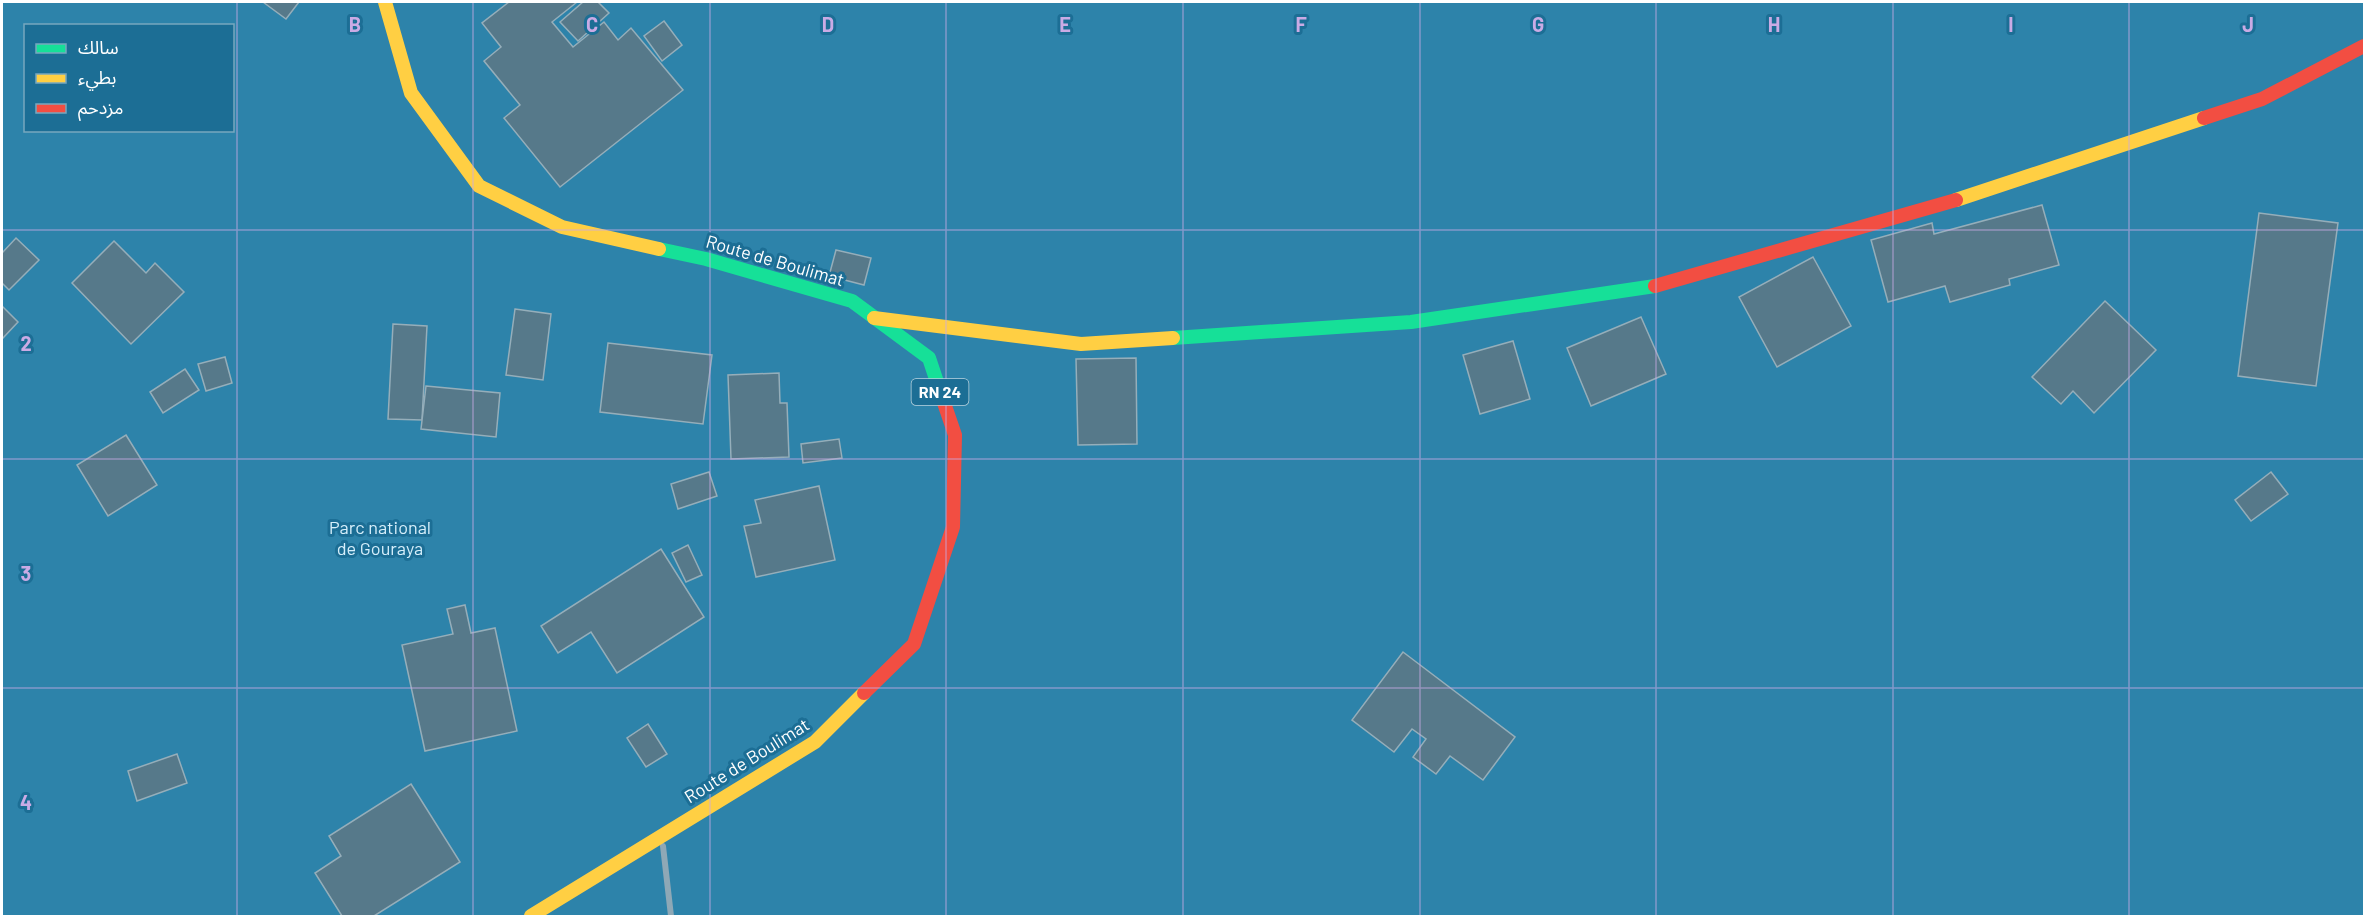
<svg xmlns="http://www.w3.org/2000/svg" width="2366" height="918" viewBox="0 0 2366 918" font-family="Barlow,'Noto Sans Arabic',sans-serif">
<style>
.green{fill:#2d83aa;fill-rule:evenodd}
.building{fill:#56798a;stroke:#95aeba;stroke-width:1.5}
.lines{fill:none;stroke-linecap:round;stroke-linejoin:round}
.street{stroke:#8ea8b6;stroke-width:6}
.fast{stroke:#16e098;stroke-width:14}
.slow{stroke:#ffcf43;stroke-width:14}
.jam{stroke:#f24e42;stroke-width:14}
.grid{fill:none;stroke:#caabe5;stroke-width:1.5;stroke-opacity:0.55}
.labels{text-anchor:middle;stroke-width:6;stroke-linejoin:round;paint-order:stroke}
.shield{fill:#1c6e95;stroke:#bbd4df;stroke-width:1.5}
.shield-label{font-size:16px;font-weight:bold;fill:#fff}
.street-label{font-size:18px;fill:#fff;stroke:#1c6e95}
.park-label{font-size:18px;fill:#d6effb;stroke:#1c6e95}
.grid-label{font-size:20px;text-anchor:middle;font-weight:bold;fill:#caabe5;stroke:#1c6e95;stroke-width:6;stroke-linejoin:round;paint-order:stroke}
</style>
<rect width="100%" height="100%" fill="#37647a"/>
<!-- green -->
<path class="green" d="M 2,2 L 2364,2 L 2364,916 L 2,916 ZM 26,26 L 232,26 L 232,130 L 26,130 Z"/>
<!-- building -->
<g class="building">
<polygon points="263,2 299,2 286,19"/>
<polygon points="509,2 577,2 552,22 573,47 604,22 618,40 631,28 683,90 560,187 504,118 520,105 484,61 501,47 482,23"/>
<polygon points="583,2 598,2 609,13 578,41 560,22"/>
<polygon points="664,21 682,45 662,61 644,36"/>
<polygon points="2042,205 2059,265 2009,279 2010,285 1950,302 1945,286 1888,302 1871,240 1932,223 1934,234"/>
<polygon points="2259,213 2338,223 2316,386 2238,376"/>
<polygon points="16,238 39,260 9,290 2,283 2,253"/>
<polygon points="114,241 146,273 155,263 184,292 131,344 72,283"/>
<polygon points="836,250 871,258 864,285 829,276"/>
<polygon points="1813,257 1851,326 1777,367 1739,297"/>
<polygon points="2105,301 2156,350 2094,413 2073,391 2061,404 2032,377"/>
<polygon points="2,306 18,322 2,339"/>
<polygon points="515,309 551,314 543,380 506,375"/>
<polygon points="1641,317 1666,374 1591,406 1567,348"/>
<polygon points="393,324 427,326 422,420 388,419"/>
<polygon points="1513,341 1530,399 1480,414 1463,355"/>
<polygon points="608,343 712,355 703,424 600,412"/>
<polygon points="225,357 232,383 206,391 198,364"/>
<polygon points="1136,358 1137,444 1078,445 1076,359"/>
<polygon points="185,369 199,390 163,413 150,392"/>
<polygon points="779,373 780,403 787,403 789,457 731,459 728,375"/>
<polygon points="426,386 500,393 496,437 421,429"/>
<polygon points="126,435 157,485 108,516 77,465"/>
<polygon points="839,439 842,458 803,463 801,444"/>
<polygon points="709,472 717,496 678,509 671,484"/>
<polygon points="2271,472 2288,494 2251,521 2235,500"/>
<polygon points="819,486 835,560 756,577 744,526 761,523 755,500"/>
<polygon points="688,545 702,575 686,582 672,553"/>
<polygon points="661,549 704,617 617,673 591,632 558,653 541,626"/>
<polygon points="465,605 471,633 495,628 517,731 425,751 402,645 453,634 447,609"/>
<polygon points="1403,652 1515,737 1483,780 1450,756 1436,774 1413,757 1426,739 1412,729 1394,752 1352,720"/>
<polygon points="648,724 667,754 646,767 627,738"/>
<polygon points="177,754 187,783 137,801 128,771"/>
<polygon points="411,784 460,862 374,916 342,916 315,873 341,856 329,836"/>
</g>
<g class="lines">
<!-- street -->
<polyline class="street" points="663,846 671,916"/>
<!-- fast -->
<g class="fast">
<polyline points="659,249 706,259 852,301 929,358 942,397"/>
<polyline points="1173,338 1411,322 1655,286"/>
</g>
<!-- slow -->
<g class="slow">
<polyline points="385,2 411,93 479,186 562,227 659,249"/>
<polyline points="1956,200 2204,118"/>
<polyline points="874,318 1081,344 1173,338"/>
<polyline points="531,916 815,742 864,693"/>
</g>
<!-- jam -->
<g class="jam">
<polyline points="2204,118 2262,99 2364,46"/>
<polyline points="1655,286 1956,200"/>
<polyline points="864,693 914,644 953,527 955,435 942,397"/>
</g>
</g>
<!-- grid -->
<path class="grid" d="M 237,2 L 237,916M 473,2 L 473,916M 710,2 L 710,916M 946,2 L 946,916M 1183,2 L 1183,916M 1420,2 L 1420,916M 1656,2 L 1656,916M 1893,2 L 1893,916M 2129,2 L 2129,916M 2,230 L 2364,230M 2,459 L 2364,459M 2,688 L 2364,688"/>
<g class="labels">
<!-- shield labels -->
<rect class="shield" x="911.5" y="379" width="57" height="26" rx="4.5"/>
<g class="shield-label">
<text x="940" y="398">RN 24</text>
</g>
<!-- street labels -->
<g class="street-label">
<text transform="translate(775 261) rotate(16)" y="6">Route de Boulimat</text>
<text transform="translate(747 761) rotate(-32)" y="6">Route de Boulimat</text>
</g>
<!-- park labels -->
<g class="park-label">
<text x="380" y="534">Parc national<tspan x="380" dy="21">de Gouraya</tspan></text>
</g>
</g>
<g class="grid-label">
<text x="355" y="32">B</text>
<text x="592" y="32">C</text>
<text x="828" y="32">D</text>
<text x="1065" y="32">E</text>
<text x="1301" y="32">F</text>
<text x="1538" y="32">G</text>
<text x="1774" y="32">H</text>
<text x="2011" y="32">I</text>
<text x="2248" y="32">J</text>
<text x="26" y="351">2</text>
<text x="26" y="581">3</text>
<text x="26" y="810">4</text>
</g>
<!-- border -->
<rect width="2366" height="918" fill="none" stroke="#ffffff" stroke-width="6"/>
<!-- legend -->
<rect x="24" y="24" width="210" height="108" fill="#1c6e95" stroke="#77a8bf" stroke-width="1.5"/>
<rect x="36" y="44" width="30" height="9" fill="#16e098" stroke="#77a8bf" stroke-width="1.5"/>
<text x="78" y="54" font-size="18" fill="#ffffff">سالك</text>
<rect x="36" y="74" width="30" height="9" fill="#ffcf43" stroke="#77a8bf" stroke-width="1.5"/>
<text x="78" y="84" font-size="18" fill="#ffffff">بطيء</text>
<rect x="36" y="104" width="30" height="9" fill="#f24e42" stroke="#77a8bf" stroke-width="1.5"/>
<text x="78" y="114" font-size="18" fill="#ffffff">مزدحم</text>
</svg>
